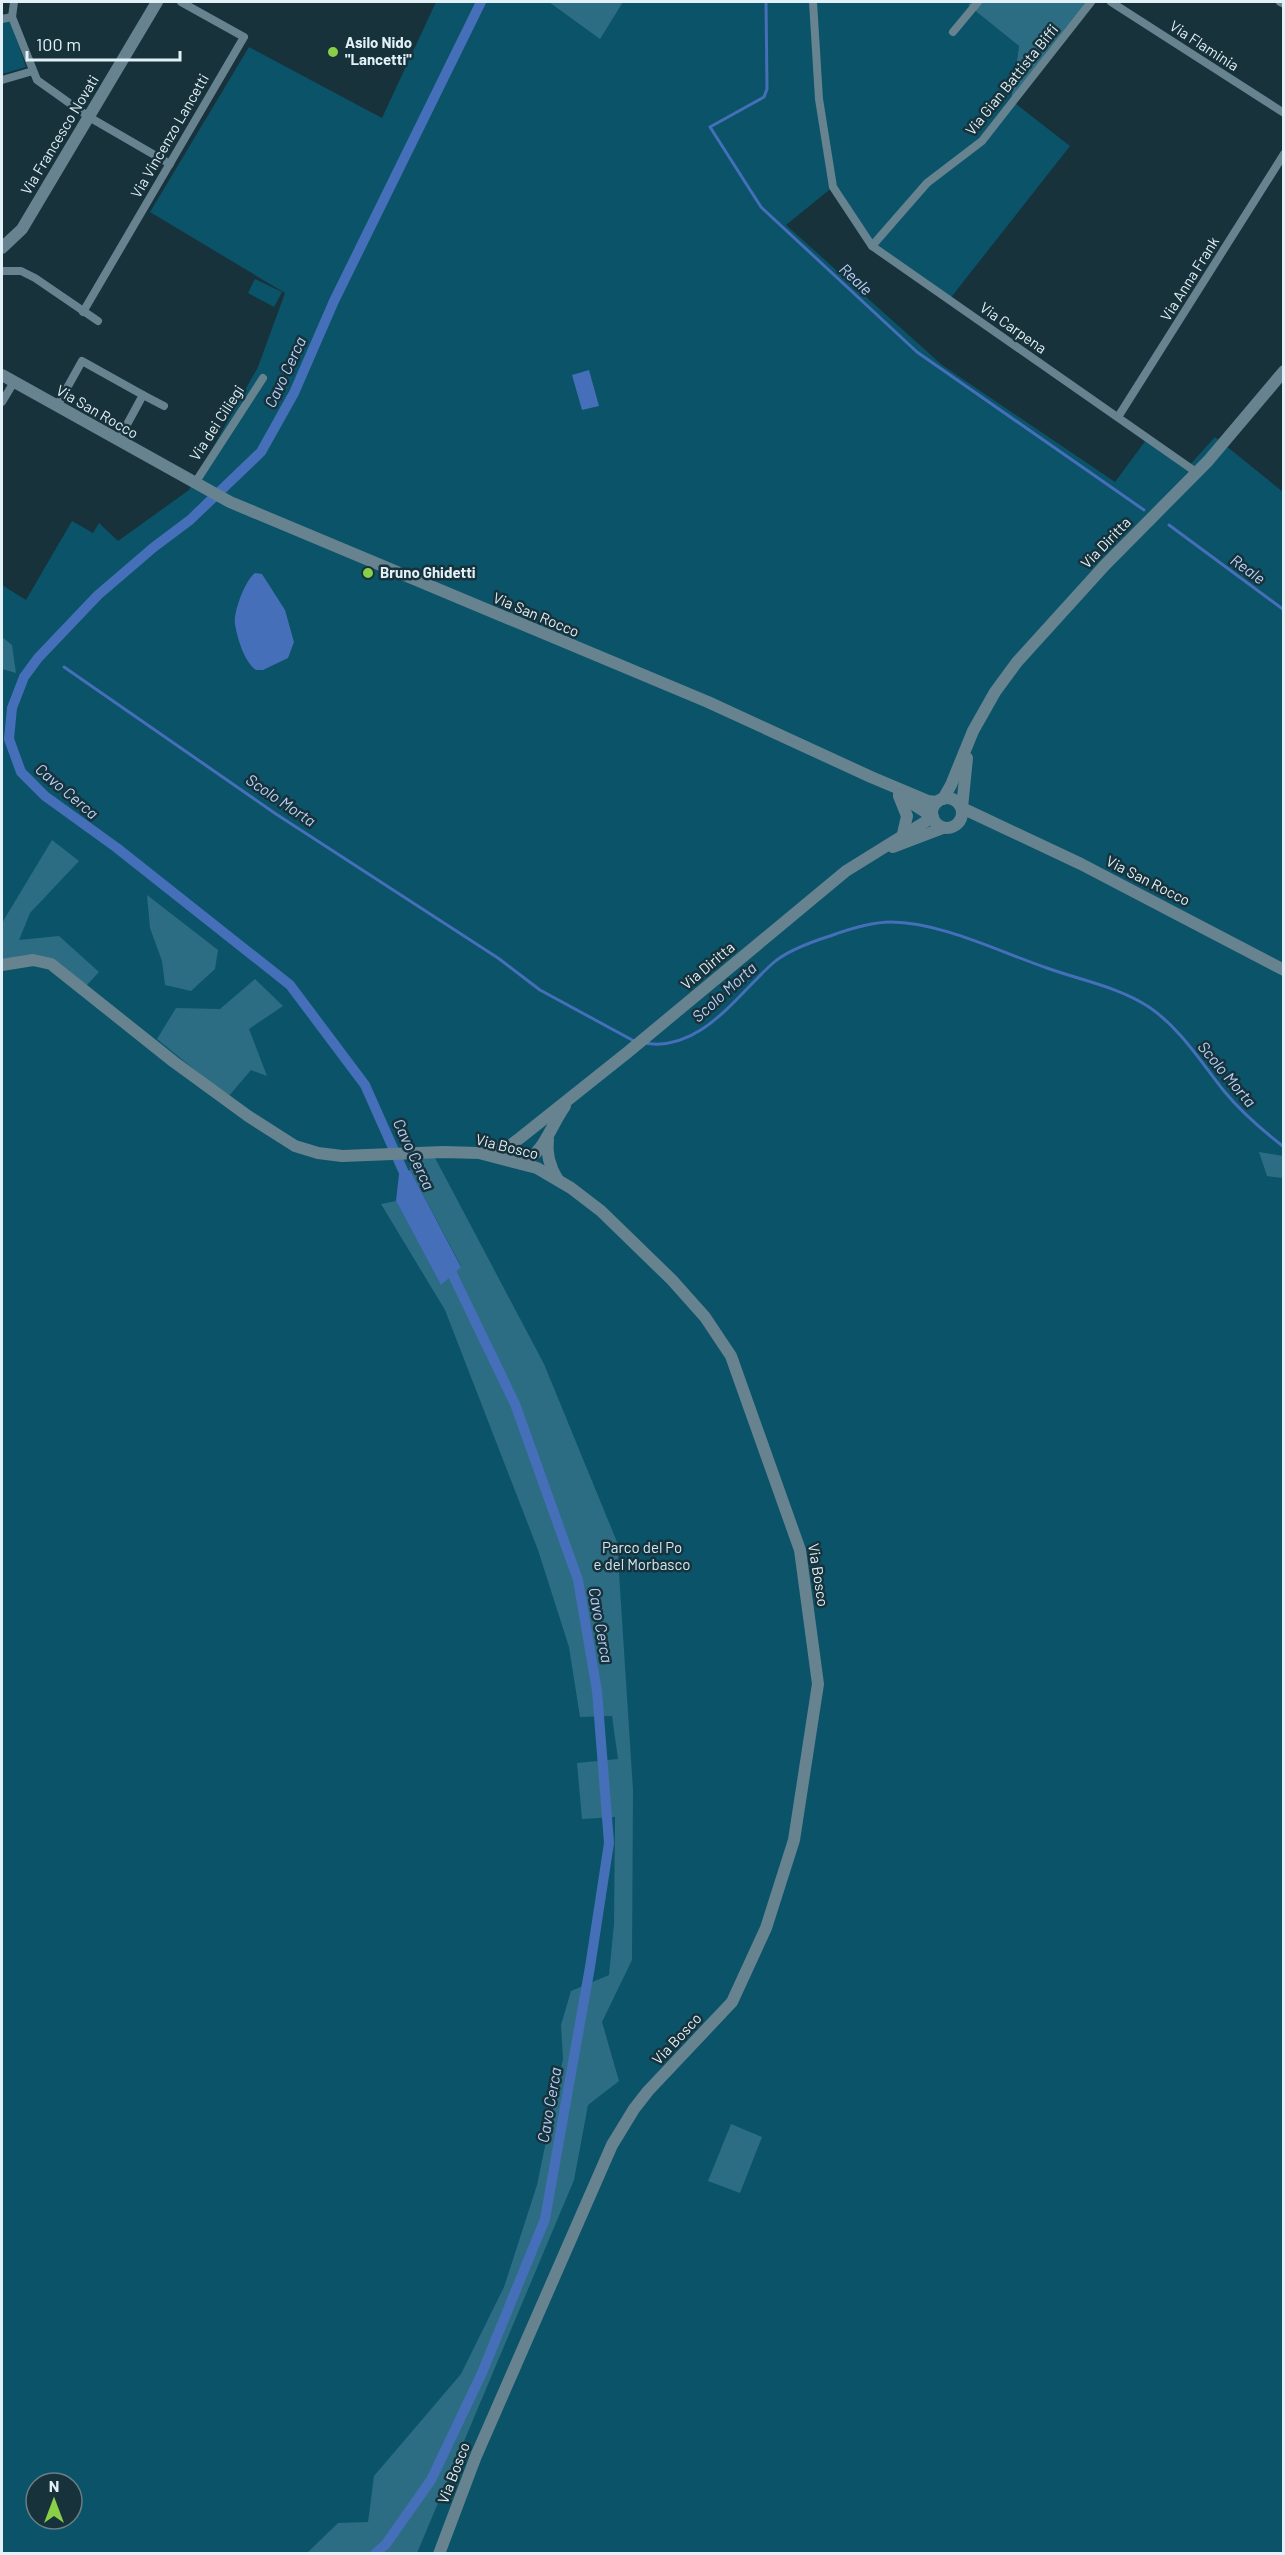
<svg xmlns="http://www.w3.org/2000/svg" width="1285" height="2555" viewBox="0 0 1285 2555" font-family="Barlow,sans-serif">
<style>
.green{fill:#0a5369;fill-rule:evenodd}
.forest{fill:#2c6d83}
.water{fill:#456fb8}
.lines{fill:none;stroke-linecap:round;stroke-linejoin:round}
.stream{stroke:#456fb8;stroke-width:3}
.canal{stroke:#456fb8;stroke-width:10}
.street{stroke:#67838f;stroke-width:8}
.secondary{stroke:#67838f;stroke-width:12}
.poi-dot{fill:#89cf48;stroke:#18323c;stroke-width:2}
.labels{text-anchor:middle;stroke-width:5;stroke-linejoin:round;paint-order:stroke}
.poi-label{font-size:15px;font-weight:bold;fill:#e2f1f7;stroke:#18323c;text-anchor:start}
.street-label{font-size:15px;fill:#e2f1f7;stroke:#18323c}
.park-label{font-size:15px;fill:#d0eaf4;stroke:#18323c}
.water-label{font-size:16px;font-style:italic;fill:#bad1f9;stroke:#18323c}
</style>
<rect width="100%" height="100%" fill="#18323c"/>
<!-- green -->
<g class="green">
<path d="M 436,2 L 971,2 L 968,5 L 1019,46 L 1011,100 L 1070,146 L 949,300 L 871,246 L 834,186 L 786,225 L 942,365 L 1115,482 L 1146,440 L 1187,468 L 1215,437 L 1283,492 L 1283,2553 L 2,2553 L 2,585 L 26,600 L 72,521 L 93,533 L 99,523 L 118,541 L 189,490 L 258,367 L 285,293 L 150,212 L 249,47 L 382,118 ZM 36,2483 L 72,2483 L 72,2519 L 36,2519 Z"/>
<polygon points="10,20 26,67 2,74 2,22"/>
<polygon points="255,279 282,292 274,307 248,293"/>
</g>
<!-- forest -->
<g class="forest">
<polygon points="549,2 623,2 600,39"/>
<polygon points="971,2 1096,2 1011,100 1019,46 968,5"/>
<polygon points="2,637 12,645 16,673 2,669"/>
<polygon points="52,840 79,861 30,913 19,940 59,936 99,972 85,987 52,963 2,967 2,923"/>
<polygon points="147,895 218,950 215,969 191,991 165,985 162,961 150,928"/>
<polygon points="255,979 283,1006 249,1029 267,1076 251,1070 228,1097 157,1039 176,1008 220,1009"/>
<polygon points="1259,1152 1283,1156 1283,1178 1267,1176"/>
<polygon points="434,1156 544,1364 617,1542 633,1790 632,1960 602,2022 619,2081 588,2105 574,2180 417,2553 306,2554 338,2523 368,2522 374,2476 461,2374 504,2287 537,2185 563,2059 561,2025 571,1991 609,1975 614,1924 615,1817 582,1819 577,1763 618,1759 612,1716 580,1717 569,1647 538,1550 445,1310 381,1204 396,1201 441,1284 461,1266 410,1170 410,1157"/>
<polygon points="731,2124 762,2137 740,2193 708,2181"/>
</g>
<!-- water -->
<g class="water">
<polygon points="589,370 599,406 582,410 572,375"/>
<path d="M 255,573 L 262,574 L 285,610 L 294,642 L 288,658 L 263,670 L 256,670 C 245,663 237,638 235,624 C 233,613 245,580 255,573 Z"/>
<polygon points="410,1170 461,1267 441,1285 396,1201 399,1174"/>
</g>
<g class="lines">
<!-- stream -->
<g class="stream">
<polyline points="766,2 767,89 764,97 710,127 761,207 917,352 1144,510"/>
<polyline points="1169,525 1284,610"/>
<polyline points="64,667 276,814 498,958 540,990 634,1041"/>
<path d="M 644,1043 C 700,1053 736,996 773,963 C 788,950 811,942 830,936 C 849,929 870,922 891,922 C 940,922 1000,952 1047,968 C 1080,980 1119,987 1149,1007 C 1180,1028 1201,1062 1224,1091 C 1242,1113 1262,1130 1284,1147"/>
</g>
<!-- canal -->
<g class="canal">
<polyline points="409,1184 365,1085 290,985 117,848 45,796 21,772 9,739 12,708 24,677 38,658 98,595 154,547 190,520 261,452 294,393 334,301 481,2"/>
<polyline points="375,2554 386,2544 431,2480 482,2373 545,2219 590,1967 609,1843 597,1691 578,1580 515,1404 447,1263"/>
</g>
<!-- street -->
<g class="street">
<polyline points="14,2 12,17 37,80 89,117 170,164"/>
<polyline points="813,2 819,99 833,187 872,246 1196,472"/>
<polyline points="1111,2 1284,113"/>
<polyline points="1280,2 1284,4"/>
<polyline points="2,19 12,17"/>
<polyline points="953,32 978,2"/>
<polyline points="2,80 33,71"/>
<polyline points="872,246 927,183 982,141 1091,2"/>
<polyline points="2,271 21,271 35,278 98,321"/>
<polyline points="83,312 244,37 181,2"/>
<polyline points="143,395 164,406"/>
<polyline points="2,402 14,382"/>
<polyline points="57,406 82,361 143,395 118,441"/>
<polyline points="1118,417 1284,154"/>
<polyline points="195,483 263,378"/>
</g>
<!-- secondary -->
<g class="secondary">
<polyline points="2,248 22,229 157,2"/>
<polyline points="2,375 230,502 708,702 871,777 928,801 937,802"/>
<polyline points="967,758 962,808 1081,864 1284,970"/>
<polyline points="899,796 907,816 903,834"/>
<circle cx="947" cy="813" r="15"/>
<polyline points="943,799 951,785 973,731 995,692 1017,662 1105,565 1208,461 1284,371"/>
<polyline points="893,847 943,828"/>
<polyline points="2,965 33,960 51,964 174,1062 248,1116 295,1146 318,1153 342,1156 443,1152 479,1153 537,1168 571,1188 601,1211 672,1280 705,1317 731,1356 800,1550 818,1684 794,1840 766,1928 732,2002 648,2091 634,2109 612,2145 476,2456 439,2554"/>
<path d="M 548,1139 C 546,1154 549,1166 558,1180"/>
<polyline points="486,1152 508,1147 520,1138 628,1052 846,871 933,817 899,795"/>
<path d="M 522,1164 C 545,1151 550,1127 565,1106"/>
</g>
</g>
<!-- markers -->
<g class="poi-dot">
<circle cx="333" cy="52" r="6"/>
<circle cx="368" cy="573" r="6"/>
</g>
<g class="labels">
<!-- poi labels -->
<g class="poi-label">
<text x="345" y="48">Asilo Nido<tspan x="345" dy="17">"Lancetti"</tspan></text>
<text x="380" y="578">Bruno Ghidetti</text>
</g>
<!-- street labels -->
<g class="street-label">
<text transform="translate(1204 46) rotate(33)" y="5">Via Flaminia</text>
<text transform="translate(1012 80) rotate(-51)" y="5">Via Gian Battista Biffi</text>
<text transform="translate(60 135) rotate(-59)" y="5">Via Francesco Novati</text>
<text transform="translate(170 136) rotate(-60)" y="5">Via Vincenzo Lancetti</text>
<text transform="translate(1190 279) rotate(-58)" y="5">Via Anna Frank</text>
<text transform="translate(1013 328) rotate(35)" y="5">Via Carpena</text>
<text transform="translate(97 412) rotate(30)" y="5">Via San Rocco</text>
<text transform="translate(217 423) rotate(-57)" y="5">Via dei Ciliegi</text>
<text transform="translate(1106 543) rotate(-46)" y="5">Via Diritta</text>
<text transform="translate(536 615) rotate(23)" y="5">Via San Rocco</text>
<text transform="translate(1148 881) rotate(27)" y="5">Via San Rocco</text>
<text transform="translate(708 966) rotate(-40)" y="5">Via Diritta</text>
<text transform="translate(507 1147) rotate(14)" y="5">Via Bosco</text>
<text transform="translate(818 1575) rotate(81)" y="5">Via Bosco</text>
<text transform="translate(677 2039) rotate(-47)" y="5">Via Bosco</text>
<text transform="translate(454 2473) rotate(-69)" y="5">Via Bosco</text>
</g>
<!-- park labels -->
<g class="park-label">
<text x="642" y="1553">Parco del Po<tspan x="642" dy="17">e del Morbasco</tspan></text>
</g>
<!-- water labels -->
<g class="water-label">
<text transform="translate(856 279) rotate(43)" y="6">Reale</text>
<text transform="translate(285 372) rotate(-65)" y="6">Cavo Cerca</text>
<text transform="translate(1248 569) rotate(36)" y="6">Reale</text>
<text transform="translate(67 791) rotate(40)" y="6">Cavo Cerca</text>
<text transform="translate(281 800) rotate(34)" y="6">Scolo Morta</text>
<text transform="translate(724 992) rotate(-42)" y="6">Scolo Morta</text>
<text transform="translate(1227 1074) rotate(50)" y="6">Scolo Morta</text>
<text transform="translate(414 1154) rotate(65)" y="6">Cavo Cerca</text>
<text transform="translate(601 1625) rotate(80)" y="6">Cavo Cerca</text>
<text transform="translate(549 2105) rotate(-80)" y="6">Cavo Cerca</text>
</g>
</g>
<!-- border -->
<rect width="1285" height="2555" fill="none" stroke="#e2f1f7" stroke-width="6"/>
<!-- north arrow -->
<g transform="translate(54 2501)"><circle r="28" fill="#18323c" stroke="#697e87" stroke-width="1.5"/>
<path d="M0-4.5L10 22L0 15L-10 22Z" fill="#89cf48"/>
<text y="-9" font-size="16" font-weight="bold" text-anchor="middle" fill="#e2f1f7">N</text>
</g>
<!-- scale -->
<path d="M27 51v9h153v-9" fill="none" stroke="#e2f1f7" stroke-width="3"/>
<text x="36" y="51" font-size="18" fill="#e2f1f7" stroke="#18323c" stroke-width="4.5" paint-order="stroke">100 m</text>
</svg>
